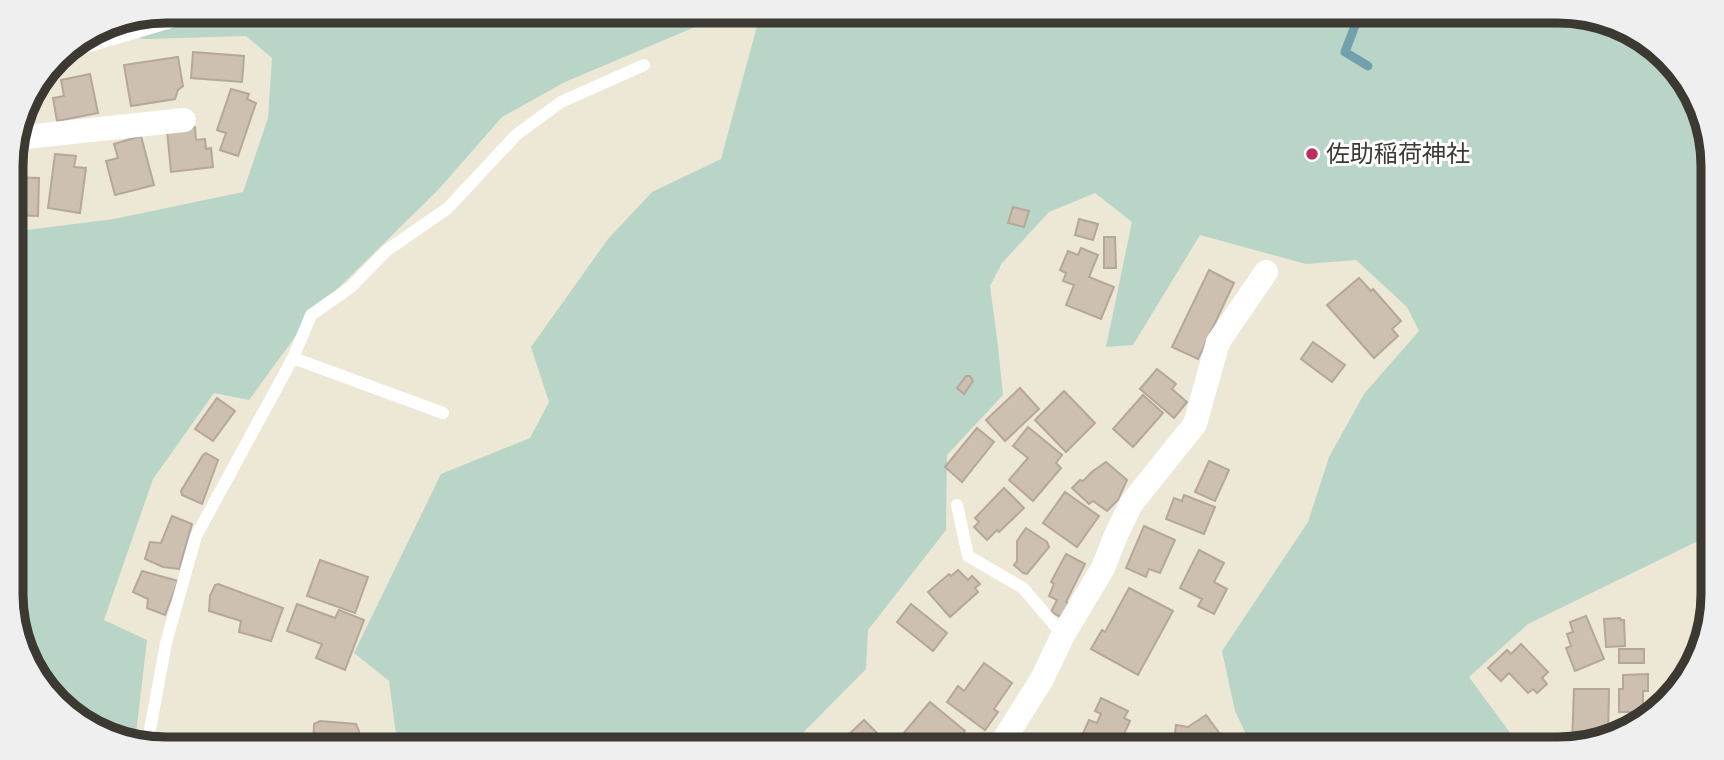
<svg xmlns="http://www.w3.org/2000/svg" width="1724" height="760" viewBox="0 0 1724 760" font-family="Ubuntu,'Noto Sans JP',sans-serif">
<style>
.green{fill:#b9d5c7}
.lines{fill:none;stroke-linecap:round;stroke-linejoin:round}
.stream{stroke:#72a0ad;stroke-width:9}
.building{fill:#cec0b1;stroke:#b5a799;stroke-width:2}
.service{stroke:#fff;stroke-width:12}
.minor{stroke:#fff;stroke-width:24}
.poi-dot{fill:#bc2e5e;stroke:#fff;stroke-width:2.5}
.labels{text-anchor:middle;stroke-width:6;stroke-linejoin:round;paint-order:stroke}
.poi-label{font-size:24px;fill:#3b3932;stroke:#fff;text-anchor:start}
.rim{fill:none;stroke:#3b3932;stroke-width:9}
</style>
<rect width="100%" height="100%" fill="#ece8d5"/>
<!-- green -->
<polygon class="green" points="166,11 1558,11 1618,22 1681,71 1712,145 1713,554 1700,540 1528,624 1469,677 1522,749 1253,749 1235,711 1222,651 1308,522 1329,457 1364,394 1419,331 1407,307 1356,260 1306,264 1200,235 1133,345 1106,347 1132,222 1095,193 1049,212 1002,263 990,286 998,346 1003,395 947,455 946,530 868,630 866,669 787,749 398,749 389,681 354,653 441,474 530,438 549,402 531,347 608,239 652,192 721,159 757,26 695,27 565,82 502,117 438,190 311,315 249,400 214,393 153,479 104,620 147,640 135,743 106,738 43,689 12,615 11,232 114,219 243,192 268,118 272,58 246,36 146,39 91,32 107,22"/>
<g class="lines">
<!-- stream -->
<polyline class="stream" points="1359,15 1345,52 1368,66"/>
</g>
<!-- building -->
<g class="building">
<polygon points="193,52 244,56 242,82 191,78"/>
<polygon points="178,57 183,86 178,90 175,99 131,106 124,65"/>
<polygon points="90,74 98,113 57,121 53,98 64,96 61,80"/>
<polygon points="231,89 249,94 247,99 256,103 238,156 220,150 226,133 217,130"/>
<polygon points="195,127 196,140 205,139 206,149 211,148 213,167 171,172 167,130"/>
<polygon points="141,136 154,185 115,195 106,161 118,158 114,144"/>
<polygon points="55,154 76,156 74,167 86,168 80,213 48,208"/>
<polygon points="11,177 39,178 38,216 11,215"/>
<polygon points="1013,207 1029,211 1024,227 1008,223"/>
<polygon points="1079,219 1098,224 1093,240 1075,235"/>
<polygon points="1104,237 1115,237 1116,268 1104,268"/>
<polygon points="1081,248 1098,255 1089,277 1114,287 1101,319 1066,305 1074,285 1063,281 1066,273 1060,270 1068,251 1078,255"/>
<polygon points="1209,270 1234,283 1198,359 1172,347"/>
<polygon points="1359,278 1371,291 1373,289 1401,321 1392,329 1398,336 1374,358 1327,305"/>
<polygon points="1313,342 1345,365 1332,382 1301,359"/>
<polygon points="1157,369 1176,384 1172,389 1187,402 1174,418 1140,389"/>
<polygon points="966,376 970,376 973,381 964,394 957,388"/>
<polygon points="1020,388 1039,409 1005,441 986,420"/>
<polygon points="1064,391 1095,423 1066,452 1035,420"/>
<polygon points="1143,395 1163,413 1133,447 1113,429"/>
<polygon points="217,398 235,411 213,441 195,429"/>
<polygon points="1028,427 1062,455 1056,463 1061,468 1033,501 1009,480 1028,458 1013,446"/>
<polygon points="977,428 994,442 962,482 945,467"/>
<polygon points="206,453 218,460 202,504 182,495 181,491 203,455"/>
<polygon points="1209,461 1229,470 1215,501 1195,492"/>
<polygon points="1106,462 1127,480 1118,500 1107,511 1093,501 1089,504 1072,488 1080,480 1083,481 1093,471"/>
<polygon points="1004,488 1024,508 999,532 997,530 987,540 974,527 979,522 975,518"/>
<polygon points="1065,492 1099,516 1077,547 1043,523"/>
<polygon points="1184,495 1215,507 1204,534 1166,519 1174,498 1182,501"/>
<polygon points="172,516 192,524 179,569 163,567 145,559 150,542 161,543"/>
<polygon points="1144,526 1175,540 1160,573 1149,569 1146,577 1126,568"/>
<polygon points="1026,528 1047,542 1049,547 1027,574 1023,573 1014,565 1017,561 1017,541"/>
<polygon points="1199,550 1224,563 1214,582 1227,589 1214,614 1198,606 1202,599 1180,588"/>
<polygon points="1066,554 1085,564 1066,602 1070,604 1063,618 1051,612 1057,600 1049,596 1054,584 1051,582"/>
<polygon points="320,560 368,577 355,613 307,596"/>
<polygon points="958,570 968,580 972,576 980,584 975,588 978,592 950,617 928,592 949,574 951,576"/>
<polygon points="142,571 178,581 165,615 147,608 148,599 133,592"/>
<polygon points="218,584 283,608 271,641 239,632 241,621 209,611 210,596 215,585"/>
<polygon points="1129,588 1173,611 1138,675 1091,649 1102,630 1105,632"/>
<polygon points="297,604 335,618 339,610 364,620 345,670 316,658 322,644 287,631"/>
<polygon points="911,604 947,633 933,651 897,622"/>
<polygon points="1586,616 1604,659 1575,671 1566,648 1571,646 1567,634 1573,632 1570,622"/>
<polygon points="1620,618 1620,620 1624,620 1625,646 1606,647 1604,619"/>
<polygon points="1521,644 1548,672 1542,678 1547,684 1537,693 1533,689 1528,693 1509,673 1501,681 1488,668 1507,650 1511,654"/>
<rect x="1619" y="649" width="25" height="14"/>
<polygon points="984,663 1012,683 994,709 998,712 985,730 947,702 958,686 964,691"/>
<polygon points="1648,674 1648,691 1643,691 1643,712 1619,712 1619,689 1623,689 1623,675"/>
<polygon points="1574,689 1609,689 1608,736 1582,744 1572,744"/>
<polygon points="1101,698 1128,711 1124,718 1130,721 1120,743 1114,740 1110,749 1083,749 1077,747 1089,720 1097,723 1101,714 1095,711"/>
<polygon points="930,702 965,731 955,744 951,741 944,749 921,749 903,734"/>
<polygon points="1206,715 1231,749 1184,749 1179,743 1174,741 1176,725 1188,727"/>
<polygon points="864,720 886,742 880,749 843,749 840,743"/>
<polygon points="320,721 356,724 359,731 357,749 313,749 314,724"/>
</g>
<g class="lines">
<!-- service -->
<g class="service">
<polyline points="328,10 347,19"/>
<polyline points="59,55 212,10"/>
<polyline points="16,138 30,93"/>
<polyline points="293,358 443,413"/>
<polyline points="957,505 968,556 1023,588 1063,635"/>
<polyline points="147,746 166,643 196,536 293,358 311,315 351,287 386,251 448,208 516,135 561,102 644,65"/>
</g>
<!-- minor -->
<g class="minor">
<polyline points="15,139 16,138 184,120"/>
<polyline points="998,749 1042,679 1063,635 1103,568 1116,535 1131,504 1195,424 1218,342 1266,272"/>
</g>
</g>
<!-- markers -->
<circle class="poi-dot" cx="1312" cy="154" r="7"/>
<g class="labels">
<!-- poi labels -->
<g class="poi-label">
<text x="1326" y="162">佐助稲荷神社</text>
</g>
</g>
<!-- crop -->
<path d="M0 0H1724V760H0ZM166 23H1558A143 143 0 0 1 1701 166V594A143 143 0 0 1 1558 737H166A143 143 0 0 1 23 594V166A143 143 0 0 1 166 23Z" fill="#efefef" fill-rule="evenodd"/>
<path class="rim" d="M166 23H1558A143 143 0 0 1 1701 166V594A143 143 0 0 1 1558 737H166A143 143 0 0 1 23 594V166A143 143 0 0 1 166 23Z"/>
</svg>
